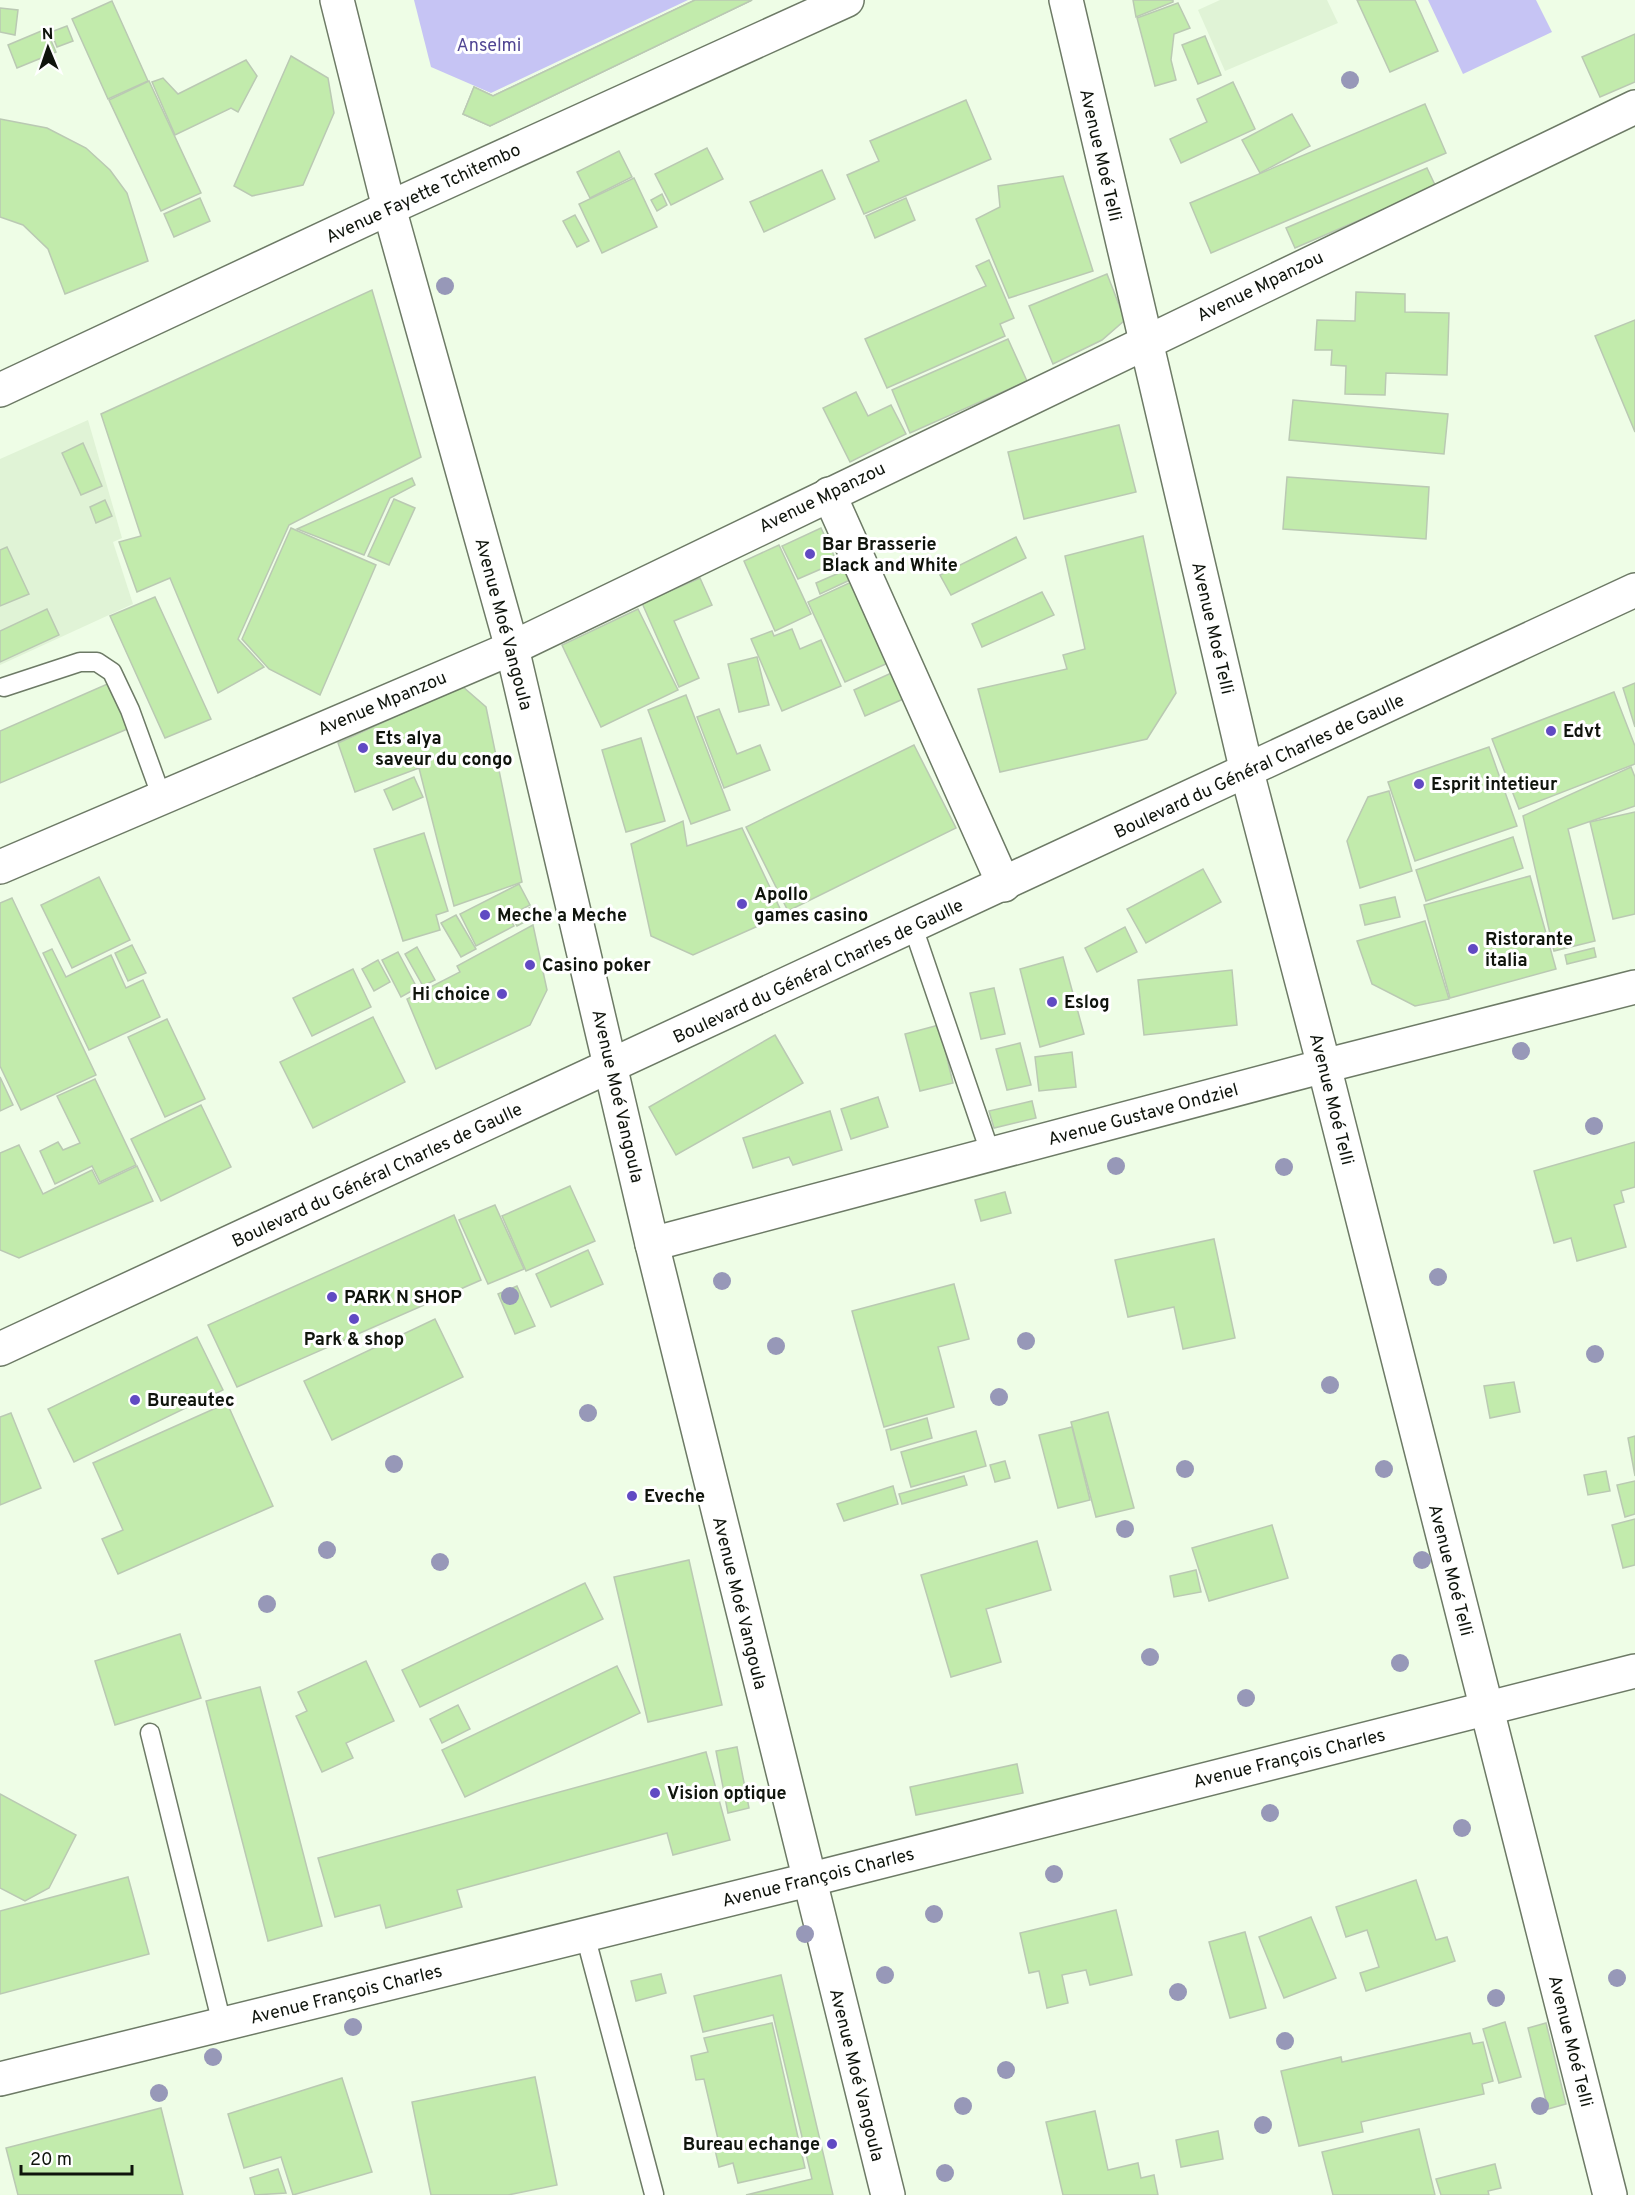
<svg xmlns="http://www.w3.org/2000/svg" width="1635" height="2195" viewBox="0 0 1635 2195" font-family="Overpass,sans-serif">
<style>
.built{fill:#e0f3d6}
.green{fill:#c6c4f4}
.building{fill:#c2ebac;stroke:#bac9b3;stroke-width:1.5}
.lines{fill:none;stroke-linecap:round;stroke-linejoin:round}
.service-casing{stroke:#6d7a66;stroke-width:21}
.minor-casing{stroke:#6d7a66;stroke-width:36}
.tertiary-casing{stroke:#6d7a66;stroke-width:36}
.secondary-casing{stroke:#6d7a66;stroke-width:36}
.service{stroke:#fff;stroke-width:18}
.minor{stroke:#fff;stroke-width:33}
.tertiary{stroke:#fff;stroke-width:33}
.secondary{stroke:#fff;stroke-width:33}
.tree{fill:#9798b8}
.poi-dot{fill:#614ac3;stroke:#fff;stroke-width:2}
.labels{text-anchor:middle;stroke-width:6;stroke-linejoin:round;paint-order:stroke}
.park-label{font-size:18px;fill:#504593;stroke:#fff}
.street-label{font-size:18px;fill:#0f140c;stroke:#fff}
.poi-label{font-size:18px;font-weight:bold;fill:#0f140c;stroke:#fff;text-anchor:start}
</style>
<rect width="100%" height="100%" fill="#eefde6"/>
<!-- built -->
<g class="built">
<polygon points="1220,0 1327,0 1338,23 1225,71 1198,10"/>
<polygon points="88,420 122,538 113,542 133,604 0,665 0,459"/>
</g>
<!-- green -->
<g class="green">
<polygon points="414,0 688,0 491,93 431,67"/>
<polygon points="1428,0 1536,0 1552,32 1463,74"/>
</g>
<!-- building -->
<g class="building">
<polygon points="695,0 752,0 490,126 463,114 474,87 493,96"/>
<polygon points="695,0 752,0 490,126 463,114 474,87 493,96"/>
<polygon points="1133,0 1173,0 1173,2 1136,17"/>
<polygon points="1357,0 1415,0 1438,51 1390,72"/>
<polygon points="112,1 148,81 108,99 72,19"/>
<polygon points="1178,3 1190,28 1174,34 1171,60 1176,80 1155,86 1137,18"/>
<polygon points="0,8 18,10 15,35 0,32"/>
<polygon points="67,26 73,41 57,47 51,32"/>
<polygon points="46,29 56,52 17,68 8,45"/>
<polygon points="1635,34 1635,82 1600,97 1582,57"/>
<polygon points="1205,36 1221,75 1198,84 1182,45"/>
<polygon points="291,56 328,78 334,113 303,185 252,196 234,186"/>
<polygon points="246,60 257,76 238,112 231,108 175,135 152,82 163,78 178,94"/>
<polygon points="149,81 201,193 161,211 109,100"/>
<polygon points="1233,82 1255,129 1181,163 1170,139 1207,122 1197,99"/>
<polygon points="966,100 991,159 864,214 847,175 879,161 870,141"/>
<polygon points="1425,104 1446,153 1211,253 1190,203"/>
<polygon points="1292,114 1310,146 1260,173 1242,140"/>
<polygon points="0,119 47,128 86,148 110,170 127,193 148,261 65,294 48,249 23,225 0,217"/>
<polygon points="707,148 723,179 671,205 655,174"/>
<polygon points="619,151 632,177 590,198 577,172"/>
<polygon points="1427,168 1436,187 1295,248 1286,228"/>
<polygon points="822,170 835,199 764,232 750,202"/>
<polygon points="1063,176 1093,271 1009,298 976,219 1000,207 998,186"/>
<polygon points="634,178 657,227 602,253 579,204"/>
<polygon points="662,194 667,205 657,211 651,200"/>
<polygon points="200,198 210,221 174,237 164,214"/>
<polygon points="906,198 915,220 875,238 866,216"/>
<polygon points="575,215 589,241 577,247 563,221"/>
<polygon points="989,260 1014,318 1000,324 1005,336 887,388 865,339 986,286 976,266"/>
<polygon points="1107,274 1125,320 1102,340 1053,364 1029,306"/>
<polygon points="372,290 421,457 289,525 238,639 264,667 218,693 170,578 137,592 119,542 141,536 101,414"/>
<polygon points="1356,292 1405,294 1405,312 1449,313 1447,375 1386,373 1385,395 1345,394 1346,366 1331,365 1332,350 1315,350 1317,320 1355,321"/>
<polygon points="1635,320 1635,432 1595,336"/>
<polygon points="1008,339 1027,381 910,433 892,390"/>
<polygon points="856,392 868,416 891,405 906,434 850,462 823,408"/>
<polygon points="1293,400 1448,414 1444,454 1289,440"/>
<polygon points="1119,425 1136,492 1024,519 1008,452"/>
<polygon points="83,443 102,486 81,495 62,453"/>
<polygon points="1287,477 1429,487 1426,539 1283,529"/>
<polygon points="412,478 415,485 390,498 364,555 297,529"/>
<polygon points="394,499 415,508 389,565 368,556"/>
<polygon points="105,500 112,516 96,523 90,507"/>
<polygon points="291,528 376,565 320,695 269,669 242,639"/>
<polygon points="821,528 837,562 798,579 782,546"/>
<polygon points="1143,536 1176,693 1147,739 1000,772 978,689 1067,669 1063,655 1085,649 1065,556"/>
<polygon points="1016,537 1026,558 951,595 940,575"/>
<polygon points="779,545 811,614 775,631 744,561"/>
<polygon points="7,547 29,594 0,606 0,550"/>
<polygon points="848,569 852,579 820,594 816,583"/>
<polygon points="700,578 712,605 674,621 699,678 679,687 642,603"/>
<polygon points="860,578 897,659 845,682 808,602"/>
<polygon points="1042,592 1054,615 982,647 972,624"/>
<polygon points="155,597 211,719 165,738 110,616"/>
<polygon points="47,609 59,635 0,662 0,631"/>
<polygon points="638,609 678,690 601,727 562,645"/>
<polygon points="792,629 800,649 821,640 841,686 782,711 751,639 772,631 774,636"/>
<polygon points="757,657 769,705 739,712 728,664"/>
<polygon points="898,670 910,696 865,716 854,690"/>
<polygon points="112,682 132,727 0,783 0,731"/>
<polygon points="1635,683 1635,727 1623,688"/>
<polygon points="462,686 486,707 522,882 454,906 419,768 355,792 338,743"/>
<polygon points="1614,692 1635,746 1635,764 1519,809 1492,739"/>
<polygon points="686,695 730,810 691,824 648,710"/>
<polygon points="719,709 737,754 760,745 770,770 724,788 697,717"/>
<polygon points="641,738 665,821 626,832 602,750"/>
<polygon points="914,745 956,828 788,911 746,827"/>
<polygon points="1489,747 1517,826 1415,861 1388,782"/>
<polygon points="1631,767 1635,777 1635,806 1568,829 1595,941 1554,951 1523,816"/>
<polygon points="414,777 423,797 393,810 384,790"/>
<polygon points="1389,791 1412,871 1360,888 1347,841 1368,797"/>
<polygon points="1635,812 1635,914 1613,919 1590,822"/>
<polygon points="683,821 687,846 742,828 783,915 693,955 651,936 631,844"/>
<polygon points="424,833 448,911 436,915 440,930 403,941 374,849"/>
<polygon points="1513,837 1523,868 1426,901 1416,870"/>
<polygon points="1203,869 1221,902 1146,943 1127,909"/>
<polygon points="1530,876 1556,969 1450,998 1424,905"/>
<polygon points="99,877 130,940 72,968 41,905"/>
<polygon points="519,884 530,905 509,916 514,926 476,946 460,914"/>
<polygon points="1395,897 1400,917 1365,925 1360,905"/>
<polygon points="12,898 96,1075 21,1110 0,1066 0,903"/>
<polygon points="531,907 536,916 517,926 512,917"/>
<polygon points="456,915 476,949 461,957 441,923"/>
<polygon points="1425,921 1449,999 1415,1006 1372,984 1357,941"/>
<polygon points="533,925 547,990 530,1025 436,1069 407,999 460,972 457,966"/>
<polygon points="1125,927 1137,952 1097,972 1085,948"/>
<polygon points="132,945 146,973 128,981 115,953"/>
<polygon points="417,947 435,980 423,986 405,954"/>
<polygon points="1594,948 1596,957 1567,964 1565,955"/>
<polygon points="52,949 66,977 111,955 126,988 143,980 160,1017 89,1050 43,953"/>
<polygon points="398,952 417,988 401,997 382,960"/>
<polygon points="1063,957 1084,1034 1040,1047 1020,969"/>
<polygon points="378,960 390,982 374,991 362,969"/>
<polygon points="353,969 371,1007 312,1036 293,998"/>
<polygon points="1232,970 1237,1025 1144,1035 1138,980"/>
<polygon points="994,988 1005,1034 981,1039 970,993"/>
<polygon points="373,1017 405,1082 313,1128 280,1062"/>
<polygon points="167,1019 205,1099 165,1117 128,1037"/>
<polygon points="939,1025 953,1083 920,1091 905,1034"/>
<polygon points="775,1035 803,1083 676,1155 649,1107"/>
<polygon points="1020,1043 1031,1085 1007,1090 996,1049"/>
<polygon points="1072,1052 1076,1087 1039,1091 1035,1057"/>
<polygon points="0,1077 13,1105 0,1111"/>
<polygon points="95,1079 136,1165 100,1182 92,1166 55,1184 40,1151 58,1142 63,1150 80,1143 57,1096"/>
<polygon points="878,1097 888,1127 851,1139 841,1109"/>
<polygon points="1032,1101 1036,1118 994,1128 989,1111"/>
<polygon points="201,1105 231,1167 161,1201 131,1139"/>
<polygon points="830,1111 842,1150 793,1165 789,1157 753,1168 743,1138"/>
<polygon points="1635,1142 1635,1187 1621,1191 1624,1202 1614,1205 1626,1247 1577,1261 1571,1238 1554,1243 1534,1171"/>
<polygon points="19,1145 43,1194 92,1170 99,1184 137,1166 153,1201 19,1258 0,1250 0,1153"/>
<polygon points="570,1186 595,1241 526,1271 502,1216"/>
<polygon points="1005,1192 1011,1213 981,1221 975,1200"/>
<polygon points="495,1205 524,1269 488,1284 459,1220"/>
<polygon points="454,1215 481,1280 237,1387 208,1325"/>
<polygon points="1214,1239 1235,1338 1183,1349 1174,1307 1128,1317 1115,1260"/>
<polygon points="588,1250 603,1284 551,1307 536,1274"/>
<polygon points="954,1284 969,1339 938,1347 954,1407 884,1427 852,1311"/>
<polygon points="517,1286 535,1326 515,1334 498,1294"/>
<polygon points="435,1319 463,1377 332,1440 304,1381"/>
<polygon points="197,1337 223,1390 74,1462 48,1409"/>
<polygon points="1514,1382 1520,1412 1490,1418 1484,1386"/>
<polygon points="227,1403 273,1506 118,1574 102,1539 123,1530 93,1463"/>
<polygon points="1108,1412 1134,1508 1096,1517 1071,1422"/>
<polygon points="11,1413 41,1488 0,1505 0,1417"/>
<polygon points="927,1418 932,1438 891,1450 886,1430"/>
<polygon points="1072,1427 1090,1500 1058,1508 1039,1435"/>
<polygon points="976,1431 986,1466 911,1487 901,1452"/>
<polygon points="1635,1436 1635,1476 1628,1438"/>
<polygon points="1005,1461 1010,1478 995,1482 990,1465"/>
<polygon points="1606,1471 1610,1491 1588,1495 1584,1475"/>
<polygon points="964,1476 967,1485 902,1504 899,1494"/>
<polygon points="1635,1481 1635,1514 1625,1517 1617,1485"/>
<polygon points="893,1486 898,1504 844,1521 837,1504"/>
<polygon points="1635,1519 1635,1565 1623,1568 1612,1525"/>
<polygon points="1272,1525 1288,1578 1209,1601 1192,1548"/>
<polygon points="1037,1541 1051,1590 986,1609 1001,1662 951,1677 921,1575"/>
<polygon points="689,1560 722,1705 648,1722 614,1577"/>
<polygon points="1196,1570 1201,1592 1174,1597 1170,1576"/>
<polygon points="585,1583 603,1619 420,1707 402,1670"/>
<polygon points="180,1634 201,1698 115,1725 95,1661"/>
<polygon points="366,1661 394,1721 346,1743 353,1758 322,1772 296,1716 307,1711 298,1692"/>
<polygon points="617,1666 640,1713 465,1797 442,1750"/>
<polygon points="260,1687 322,1926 268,1941 206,1701"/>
<polygon points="458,1705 470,1729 442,1743 430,1719"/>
<polygon points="737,1747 749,1808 728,1813 716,1751"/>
<polygon points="706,1752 730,1840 673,1855 667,1833 457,1890 462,1907 386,1928 380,1905 335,1917 318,1858"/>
<polygon points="1017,1764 1023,1793 916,1815 910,1787"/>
<polygon points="0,1794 76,1835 49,1888 25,1901 0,1888"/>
<polygon points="128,1877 149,1954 0,1994 0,1911"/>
<polygon points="1416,1880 1436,1940 1447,1937 1455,1961 1366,1991 1360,1973 1379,1967 1367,1930 1346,1937 1336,1907"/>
<polygon points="1116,1910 1132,1975 1090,1985 1086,1970 1062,1975 1068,2003 1047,2008 1039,1971 1029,1973 1020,1933"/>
<polygon points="1311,1917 1336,1978 1284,1998 1259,1937"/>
<polygon points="1245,1932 1266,2008 1230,2018 1209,1942"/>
<polygon points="661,1974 666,1993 636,2001 631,1981"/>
<polygon points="781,1975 833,2195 746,2195 812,2179 773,2015 703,2032 694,1996"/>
<polygon points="1505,2022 1521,2077 1499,2083 1483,2029"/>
<polygon points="772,2023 805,2168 738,2183 733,2163 719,2167 713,2141 718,2139 704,2079 696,2080 691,2056 708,2052 704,2038"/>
<polygon points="1546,2023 1566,2104 1548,2109 1528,2028"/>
<polygon points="1470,2033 1473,2044 1483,2042 1493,2081 1482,2084 1484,2094 1361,2122 1363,2132 1299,2146 1281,2071 1341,2057 1342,2062"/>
<polygon points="535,2077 557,2185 508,2195 431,2195 412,2102"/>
<polygon points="342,2078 372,2172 293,2195 281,2157 244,2168 228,2114"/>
<polygon points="161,2108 183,2195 18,2195 6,2148"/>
<polygon points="1095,2111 1108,2170 1138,2163 1141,2178 1154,2175 1158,2195 1063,2195 1046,2122"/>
<polygon points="1419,2129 1435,2195 1333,2195 1322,2152"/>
<polygon points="1218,2131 1223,2159 1181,2167 1176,2140"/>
<polygon points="1495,2164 1501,2188 1488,2191 1489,2195 1441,2195 1436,2179"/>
<polygon points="278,2169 286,2193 255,2195 250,2178"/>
</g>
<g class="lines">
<defs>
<g id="service">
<polyline points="4,687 80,662 97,662 112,672 130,710 162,798"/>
<polyline points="913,927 991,1155"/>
<polyline points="150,1733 222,2024"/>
<polyline points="585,1935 654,2194"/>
</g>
<g id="minor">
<polyline points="337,0 389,208 512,648 652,1244 888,2195"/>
<polyline points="1066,0 1247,772 1324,1066 1610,2195"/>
<polyline points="829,494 1004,885"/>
<polyline points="0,867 512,648 1635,107"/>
<polyline points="652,1244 1324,1066 1635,987"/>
<polyline points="0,2079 808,1880 1635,1671"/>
</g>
<polyline id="tertiary" points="0,390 389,208 847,0"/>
<polyline id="secondary" points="0,1349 1635,590"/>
</defs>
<!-- service casing -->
<use href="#service" class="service-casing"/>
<!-- minor casing -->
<use href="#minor" class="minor-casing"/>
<!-- tertiary casing -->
<use href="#tertiary" class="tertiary-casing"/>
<!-- secondary casing -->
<use href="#secondary" class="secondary-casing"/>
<!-- service -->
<use href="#service" class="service"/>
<!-- minor -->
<use href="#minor" class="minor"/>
<!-- tertiary -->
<use href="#tertiary" class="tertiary"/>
<!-- secondary -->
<use href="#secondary" class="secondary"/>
</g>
<!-- trees -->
<g class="tree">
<circle cx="1350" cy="80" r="9"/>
<circle cx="445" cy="286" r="9"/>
<circle cx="1521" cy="1051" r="9"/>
<circle cx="1594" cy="1126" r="9"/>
<circle cx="1116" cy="1166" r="9"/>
<circle cx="1284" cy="1167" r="9"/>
<circle cx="1438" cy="1277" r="9"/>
<circle cx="722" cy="1281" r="9"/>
<circle cx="510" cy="1296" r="9"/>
<circle cx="1026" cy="1341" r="9"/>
<circle cx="776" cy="1346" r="9"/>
<circle cx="1595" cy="1354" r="9"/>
<circle cx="1330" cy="1385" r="9"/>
<circle cx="999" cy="1397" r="9"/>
<circle cx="588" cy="1413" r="9"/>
<circle cx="394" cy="1464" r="9"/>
<circle cx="1185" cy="1469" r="9"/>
<circle cx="1384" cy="1469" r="9"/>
<circle cx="1125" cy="1529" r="9"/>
<circle cx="327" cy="1550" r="9"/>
<circle cx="1422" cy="1560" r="9"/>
<circle cx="440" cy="1562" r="9"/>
<circle cx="267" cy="1604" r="9"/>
<circle cx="1150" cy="1657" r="9"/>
<circle cx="1400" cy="1663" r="9"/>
<circle cx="1246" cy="1698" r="9"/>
<circle cx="1270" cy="1813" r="9"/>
<circle cx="1462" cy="1828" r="9"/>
<circle cx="1054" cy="1874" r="9"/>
<circle cx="934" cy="1914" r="9"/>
<circle cx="805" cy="1934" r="9"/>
<circle cx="885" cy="1975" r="9"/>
<circle cx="1617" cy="1978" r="9"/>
<circle cx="1178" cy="1992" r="9"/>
<circle cx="1496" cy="1998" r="9"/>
<circle cx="353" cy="2027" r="9"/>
<circle cx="1285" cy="2041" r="9"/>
<circle cx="213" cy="2057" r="9"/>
<circle cx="1006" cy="2070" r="9"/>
<circle cx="159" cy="2093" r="9"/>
<circle cx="963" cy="2106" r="9"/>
<circle cx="1540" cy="2106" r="9"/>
<circle cx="1263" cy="2125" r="9"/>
<circle cx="945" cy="2173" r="9"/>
</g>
<!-- markers -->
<g class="poi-dot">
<circle cx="810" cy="554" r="6"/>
<circle cx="1551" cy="731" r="6"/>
<circle cx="363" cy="748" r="6"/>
<circle cx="1419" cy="784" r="6"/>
<circle cx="742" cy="904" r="6"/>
<circle cx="485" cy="915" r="6"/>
<circle cx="1473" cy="949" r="6"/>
<circle cx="530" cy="965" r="6"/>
<circle cx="502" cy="994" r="6"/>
<circle cx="1052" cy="1002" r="6"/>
<circle cx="332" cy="1297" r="6"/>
<circle cx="354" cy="1319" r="6"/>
<circle cx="135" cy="1400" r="6"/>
<circle cx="632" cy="1496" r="6"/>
<circle cx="655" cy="1793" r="6"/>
<circle cx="832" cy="2144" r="6"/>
</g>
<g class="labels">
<!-- park labels -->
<g class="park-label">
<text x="489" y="51">Anselmi</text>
</g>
<!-- street labels -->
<g class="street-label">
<text transform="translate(1101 155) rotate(77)" y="6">Avenue Moé Telli</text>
<text transform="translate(423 193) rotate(-25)" y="6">Avenue Fayette Tchitembo</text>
<text transform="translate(1260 286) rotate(-26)" y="6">Avenue Mpanzou</text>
<text transform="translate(822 497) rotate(-26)" y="6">Avenue Mpanzou</text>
<text transform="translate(504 624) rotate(75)" y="6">Avenue Moé Vangoula</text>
<text transform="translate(1213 628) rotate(77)" y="6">Avenue Moé Telli</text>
<text transform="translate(382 703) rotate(-23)" y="6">Avenue Mpanzou</text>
<text transform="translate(1259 766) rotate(-25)" y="6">Boulevard du Général Charles de Gaulle</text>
<text transform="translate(818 971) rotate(-25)" y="6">Boulevard du Général Charles de Gaulle</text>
<text transform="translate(618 1096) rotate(77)" y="6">Avenue Moé Vangoula</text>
<text transform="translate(1332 1099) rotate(76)" y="6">Avenue Moé Telli</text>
<text transform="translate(1143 1114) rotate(-15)" y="6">Avenue Gustave Ondziel</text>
<text transform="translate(377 1175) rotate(-25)" y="6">Boulevard du Général Charles de Gaulle</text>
<text transform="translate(1451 1570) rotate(76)" y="6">Avenue Moé Telli</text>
<text transform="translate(740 1603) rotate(76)" y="6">Avenue Moé Vangoula</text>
<text transform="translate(1289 1758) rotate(-14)" y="6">Avenue François Charles</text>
<text transform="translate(818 1877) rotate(-14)" y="6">Avenue François Charles</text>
<text transform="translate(346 1994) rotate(-14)" y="6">Avenue François Charles</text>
<text transform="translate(1571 2041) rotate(76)" y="6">Avenue Moé Telli</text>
<text transform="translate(857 2075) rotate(76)" y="6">Avenue Moé Vangoula</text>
</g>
<!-- poi labels -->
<g class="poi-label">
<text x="822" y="550">Bar Brasserie<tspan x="822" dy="21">Black and White</tspan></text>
<text x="1563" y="737">Edvt</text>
<text x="375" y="744">Ets alya<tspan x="375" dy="21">saveur du congo</tspan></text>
<text x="1431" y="790">Esprit intetieur</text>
<text x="754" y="900">Apollo<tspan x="754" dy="21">games casino</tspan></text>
<text x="497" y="921">Meche a Meche</text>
<text x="1485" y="945">Ristorante<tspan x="1485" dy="21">italia</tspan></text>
<text x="542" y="971">Casino poker</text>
<text x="490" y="1000" text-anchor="end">Hi choice</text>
<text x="1064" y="1008">Eslog</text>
<text x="344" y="1303">PARK N SHOP</text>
<text x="354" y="1345" text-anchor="middle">Park &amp; shop</text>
<text x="147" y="1406">Bureautec</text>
<text x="644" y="1502">Eveche</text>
<text x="667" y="1799">Vision optique</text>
<text x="820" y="2150" text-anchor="end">Bureau echange</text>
</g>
</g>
<!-- north arrow -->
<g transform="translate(48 48) rotate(358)" stroke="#ffffff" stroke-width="4.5" paint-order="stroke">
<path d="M0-4.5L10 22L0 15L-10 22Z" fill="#0f140c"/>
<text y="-9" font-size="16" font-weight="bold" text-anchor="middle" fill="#0f140c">N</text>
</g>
<!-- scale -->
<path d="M21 2165v9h111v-9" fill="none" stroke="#0f140c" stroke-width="3"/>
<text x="30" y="2165" font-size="18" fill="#0f140c" stroke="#ffffff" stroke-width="4.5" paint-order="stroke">20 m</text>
</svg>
